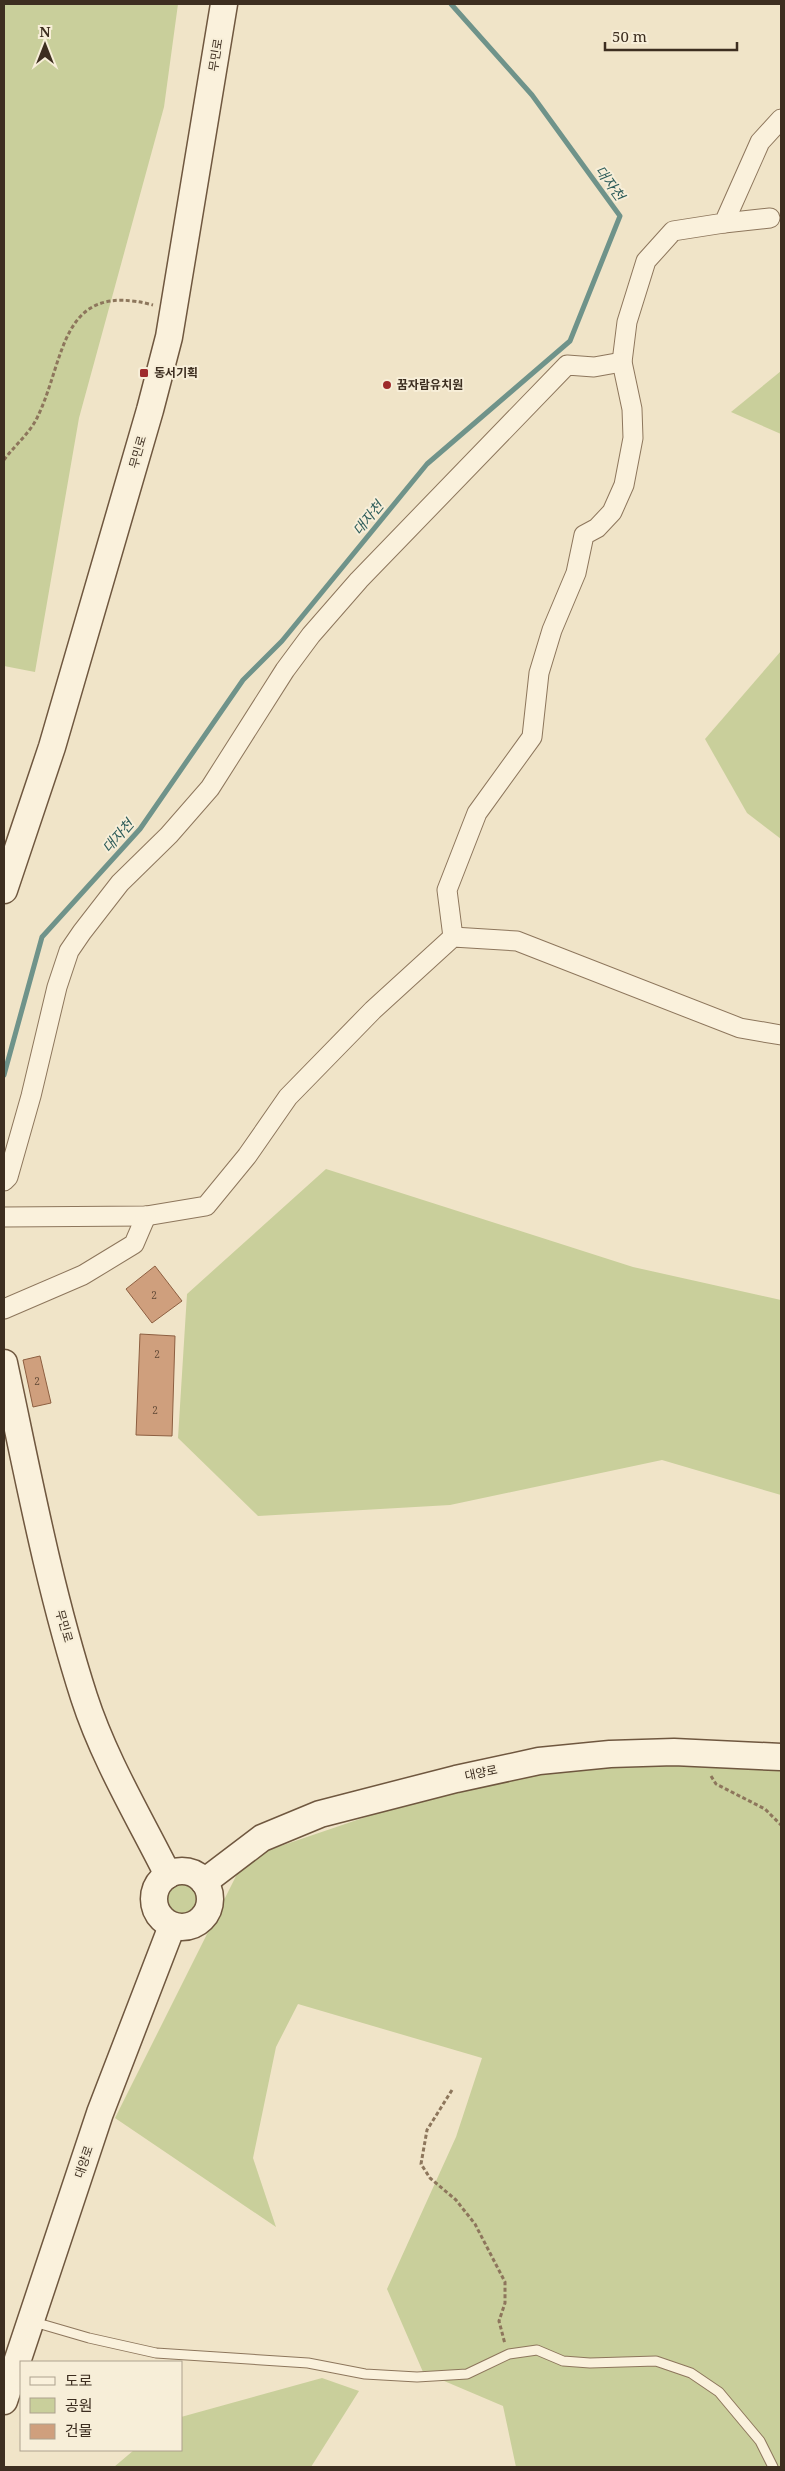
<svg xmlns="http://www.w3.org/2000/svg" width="785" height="2471" viewBox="0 0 785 2471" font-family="'Noto Serif','Noto Sans KR',serif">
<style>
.green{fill:#c9cf9b}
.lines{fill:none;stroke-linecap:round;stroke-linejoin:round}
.stream{stroke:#6f938a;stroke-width:5}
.building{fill:#cf9f7d;stroke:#8d5f41}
.lane-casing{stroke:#8d765c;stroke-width:11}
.street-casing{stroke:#8d765c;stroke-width:21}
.secondary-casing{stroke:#6f573f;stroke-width:29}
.path{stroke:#8d765c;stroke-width:3;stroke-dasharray:4 2.5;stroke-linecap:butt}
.lane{stroke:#faf1dc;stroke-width:9}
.street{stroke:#faf1dc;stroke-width:19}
.secondary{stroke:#faf1dc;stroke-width:26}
.poi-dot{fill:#9e2a2b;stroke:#f7eed8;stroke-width:2}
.labels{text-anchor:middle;stroke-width:4;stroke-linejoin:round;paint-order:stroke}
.number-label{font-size:10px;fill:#624a37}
.street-label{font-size:12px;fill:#3d2e20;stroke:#f7eed8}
.poi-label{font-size:12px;font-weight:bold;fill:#3d2e20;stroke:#f7eed8;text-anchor:start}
.water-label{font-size:14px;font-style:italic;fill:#2f5d5a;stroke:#f7eed8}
</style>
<rect width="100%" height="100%" fill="#f0e4c8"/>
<!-- green -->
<g class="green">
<polygon points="4,4 178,4 164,107 79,418 35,672 4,666"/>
<polygon points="781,371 781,434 731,412"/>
<polygon points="781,651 781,839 747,813 705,739"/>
<polygon points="326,1169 633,1267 781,1300 781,1495 662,1460 450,1505 258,1516 178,1438 187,1294"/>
<polygon points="540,1753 781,1768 781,2467 516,2467 503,2406 423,2372 387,2289 456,2137 482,2058 298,2004 276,2047 253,2158 276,2227 115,2118 245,1858 401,1805"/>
<circle cx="182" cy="1899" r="16"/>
<polygon points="322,2378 359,2391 311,2467 114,2467 134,2450 181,2450 181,2417"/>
</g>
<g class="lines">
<!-- stream -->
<polyline class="stream" points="4,1075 42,937 140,829 243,680 282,641 427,464 570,341 620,216 532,95 451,4"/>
</g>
<!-- building -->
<g class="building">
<polygon points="155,1266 182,1301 152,1323 126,1289"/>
<polygon points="140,1334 175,1336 172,1436 136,1435"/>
<polygon points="40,1356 51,1403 33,1407 23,1360"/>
</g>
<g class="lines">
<defs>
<polyline id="lane" points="34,2322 89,2338 156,2353 308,2363 365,2374 417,2377 467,2374 509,2354 537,2350 563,2361 590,2363 656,2361 691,2373 719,2392 760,2441 773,2467"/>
<g id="street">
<polyline points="724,223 770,218"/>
<polyline points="453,937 447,890 477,813 532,737 539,673 552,630 576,573 584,535 597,528 612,512 624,485 633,438 632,409 622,362 627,322 646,261 673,231 724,223 760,142 781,119"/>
<polyline points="4,1181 8,1177 31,1096 57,987 69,951 82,932 120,883 169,835 210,788 285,670 311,635 359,580 567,365 594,367 622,362"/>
<polyline points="4,1217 146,1216 206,1206 247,1156 288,1097 373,1010 453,937 517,941 740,1028 781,1035"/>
<polyline points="4,1309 83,1275 134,1244 146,1216"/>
</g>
<g id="secondary">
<polyline points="4,890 52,747 150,410 169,337 224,4"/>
<path d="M 4,1363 C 28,1475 49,1588 84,1697 C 104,1759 139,1817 168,1875"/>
<circle cx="182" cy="1899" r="28"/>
<polyline points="204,1882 262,1838 320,1814 456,1779 539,1761 610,1754 674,1752 781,1757"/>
<polyline points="4,2401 100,2113 172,1926"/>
</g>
</defs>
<!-- lane casing -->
<use href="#lane" class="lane-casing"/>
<!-- street casing -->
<use href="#street" class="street-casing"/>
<!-- secondary casing -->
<use href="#secondary" class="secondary-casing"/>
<!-- path -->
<g class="path">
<path d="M 4,460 C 14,446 29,434 37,418 C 66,359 59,280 153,305"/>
<polyline points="711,1776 716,1784 765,1809 781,1825"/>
<polyline points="452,2090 427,2130 421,2164 430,2178 456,2200 475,2224 505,2282 505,2303 499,2321 505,2344"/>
</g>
<!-- lane -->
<use href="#lane" class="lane"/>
<!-- street -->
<use href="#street" class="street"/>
<!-- secondary -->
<use href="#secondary" class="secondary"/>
</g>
<!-- markers -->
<g class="poi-dot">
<rect x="139" y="368" width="10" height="10" rx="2.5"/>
<circle cx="387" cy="385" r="5"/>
</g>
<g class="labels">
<!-- number labels -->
<g class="number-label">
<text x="154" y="1299">2</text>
<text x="157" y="1358">2</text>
<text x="37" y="1385">2</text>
<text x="155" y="1414">2</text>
</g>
<!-- street labels -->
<g class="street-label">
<text transform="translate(216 55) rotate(-81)" y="4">무민로</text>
<text transform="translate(138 452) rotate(-74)" y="4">무민로</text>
<text transform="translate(64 1626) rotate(74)" y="4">무민로</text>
<text transform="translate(481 1773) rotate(-12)" y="4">대양로</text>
<text transform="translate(84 2162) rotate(-71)" y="4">대양로</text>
</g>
<!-- poi labels -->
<g class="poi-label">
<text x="154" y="377">동서기획</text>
<text x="397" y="389">꿈자람유치원</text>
</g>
<!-- water labels -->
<g class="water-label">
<text transform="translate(610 183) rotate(54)" y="5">대자천</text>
<text transform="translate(368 518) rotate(-51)" y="5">대자천</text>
<text transform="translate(118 836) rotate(-49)" y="5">대자천</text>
</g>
</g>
<!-- border -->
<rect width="785" height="2471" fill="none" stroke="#3d2e20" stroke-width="10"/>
<!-- legend -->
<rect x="20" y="2361" width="162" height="90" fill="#f7eed8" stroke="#ada18e"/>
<rect x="30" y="2377" width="25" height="8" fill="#faf1dc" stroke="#ada18e"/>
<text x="65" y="2386" font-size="15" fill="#3d2e20">도로</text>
<rect x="30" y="2398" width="25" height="15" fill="#c9cf9b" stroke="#ada18e"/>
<text x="65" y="2411" font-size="15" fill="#3d2e20">공원</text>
<rect x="30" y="2424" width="25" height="15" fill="#cf9f7d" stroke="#ada18e"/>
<text x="65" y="2436" font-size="15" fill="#3d2e20">건물</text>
<!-- north arrow -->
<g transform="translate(45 45)" stroke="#f7eed8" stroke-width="4" paint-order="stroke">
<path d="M0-4L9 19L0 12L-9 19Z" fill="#3d2e20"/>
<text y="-8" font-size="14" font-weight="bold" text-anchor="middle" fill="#3d2e20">N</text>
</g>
<!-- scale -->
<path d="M605 42v8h132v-8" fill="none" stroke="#3d2e20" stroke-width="2.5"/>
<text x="612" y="42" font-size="15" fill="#3d2e20" stroke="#f7eed8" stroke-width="4" paint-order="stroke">50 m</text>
</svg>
